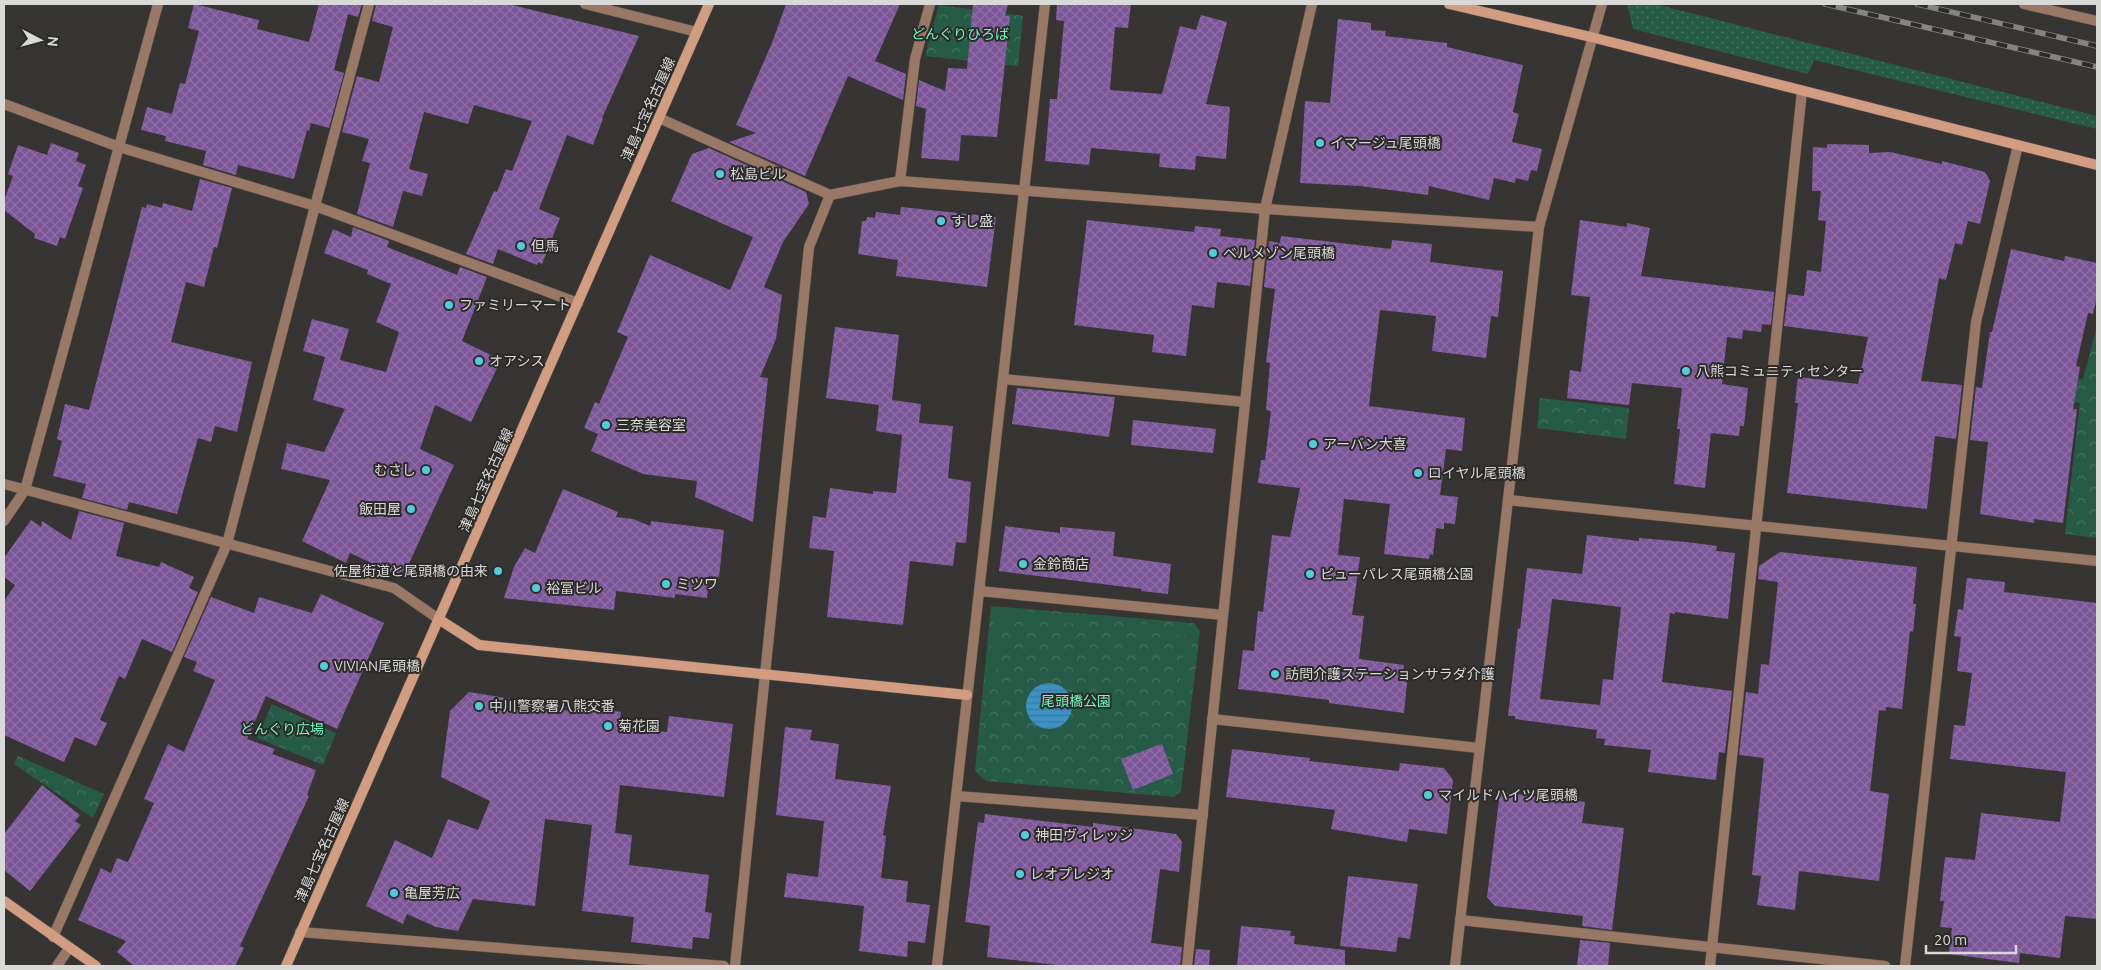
<svg xmlns="http://www.w3.org/2000/svg" width="2101" height="970" viewBox="0 0 2101 970" font-family="Ubuntu,'Noto Sans JP',sans-serif">
<style>
.grass{fill:url(#grass-dots)}
.park{fill:url(#park-crowns)}
.garden{fill:#265c47}
.water{fill:url(#water-rules)}
.building{fill:url(#building-cross-hatch);fill-rule:evenodd}
.lines{fill:none;stroke-linecap:round;stroke-linejoin:round}
.street-casing{stroke:#545351;stroke-width:11}
.secondary-casing{stroke:#545351;stroke-width:11}
.street{stroke:#997866;stroke-width:10}
.secondary{stroke:#d29c81;stroke-width:10}
.rail-casing{stroke:#858482;stroke-width:5.5}
.rail{stroke:#2d2b29;stroke-width:4;stroke-dasharray:11;stroke-linecap:butt}
.poi-dot{fill:#53cbdc;stroke:#2d2b29;stroke-width:2}
.labels{text-anchor:middle;stroke-width:4;stroke-linejoin:round;paint-order:stroke}
.park-label{font-size:14px;fill:#72f8c3;stroke:#2d2b29}
.street-label{font-size:14px;fill:#d9d9d7;stroke:#2d2b29}
.poi-label{font-size:14px;fill:#d9d9d7;stroke:#2d2b29;text-anchor:start}
</style>
<defs>
<pattern id="grass-dots" width="8" height="8" patternUnits="userSpaceOnUse" patternTransform="scale(1.25)"><rect width="8" height="8" fill="#265c47"/><path d="M2 2h.1M6 6h.1" fill="none" stroke="#457361" stroke-width="1.8" stroke-linecap="round"/></pattern>
<pattern id="park-crowns" width="20" height="18" patternUnits="userSpaceOnUse" patternTransform="scale(1.25)"><rect width="20" height="18" fill="#265c47"/><path d="M2 6a3 3 0 1 1 6 0M12 15a3 3 0 1 1 6 0" fill="none" stroke="#457361"/></pattern>
<pattern id="water-rules" width="6" height="5" patternUnits="userSpaceOnUse" patternTransform="scale(1.25)"><rect width="6" height="5" fill="#3e91c3"/><path d="M0 2.5h6" fill="none" stroke="#3f799c"/></pattern>
<pattern id="building-cross-hatch" width="8" height="8" patternUnits="userSpaceOnUse" patternTransform="scale(1.25)"><rect width="8" height="8" fill="#7c5699"/><path d="M0 0l8 8M0 8l8-8" fill="none" stroke="#8e6ea6"/></pattern>
</defs>
<rect width="100%" height="100%" fill="#373533"/>
<!-- grass -->
<polygon class="grass" points="1627,4 1655,4 2097,116 2097,129 1814,60 1808,74 1633,29"/>
<!-- park -->
<g class="park">
<polygon points="939,5 1023,16 1018,66 925,56"/>
<polygon points="2097,326 2097,538 2065,534 2080,403 1983,393 1985,369 2083,379"/>
<polygon points="1540,398 1629,408 1626,439 1537,428"/>
<polygon points="991,606 1194,623 1200,631 1181,791 1174,797 986,781 975,771"/>
<polygon points="272,704 336,733 323,765 257,738"/>
<polygon points="18,756 104,794 93,818 14,764"/>
</g>
<!-- garden -->
<g class="garden">
<polygon points="995,609 1084,617 1083,625 1015,618 1000,630 996,675 988,674"/>
<polygon points="1128,622 1193,629 1187,691 1179,690 1185,636 1127,630"/>
</g>
<!-- water -->
<circle class="water" cx="1049" cy="706" r="23"/>
<!-- building -->
<g class="building">
<polygon points="194,4 259,20 257,29 309,42 319,4 362,4 358,17 348,14 334,70 344,73 329,128 311,123 309,131 307,130 294,179 238,165 236,175 203,165 206,151 165,141 166,136 141,130 147,107 172,114 180,83 185,84 199,31 188,28"/>
<polygon points="376,4 508,4 639,36 602,118 603,119 593,145 567,135 539,209 560,218 542,264 538,262 537,265 498,249 493,264 466,254 494,191 497,192 506,169 512,171 532,121 474,105 468,124 424,112 409,169 428,174 422,196 403,191 393,227 357,214 370,163 362,161 369,139 342,132 357,76 379,82 393,27 372,21"/>
<polygon points="786,4 900,4 875,61 906,74 903,100 848,76 805,176 729,142 756,133 736,125 772,43"/>
<polygon points="973,4 1008,4 1005,16 1010,16 997,137 961,135 959,161 921,158 926,109 916,106 919,80 945,91 948,68 967,69"/>
<polygon points="1057,4 1131,4 1128,28 1115,27 1110,90 1162,94 1180,26 1196,30 1201,15 1227,22 1206,104 1230,107 1226,159 1196,156 1195,170 1159,167 1160,154 1091,148 1089,165 1045,161 1050,99 1057,99 1064,21 1056,20"/>
<polygon points="1338,19 1371,23 1371,30 1386,31 1385,36 1447,43 1447,47 1523,65 1513,112 1519,114 1512,142 1542,149 1537,171 1531,170 1528,181 1516,178 1515,183 1494,178 1489,200 1429,186 1428,195 1360,186 1300,183 1305,101 1330,103"/>
<polygon points="51,143 79,153 76,161 86,165 78,186 83,188 65,239 60,237 57,246 34,238 35,234 4,210 4,201 13,176 8,174 18,145 47,155"/>
<polygon points="1827,144 1869,145 1869,153 1890,152 1942,164 1942,161 1985,172 1990,181 1980,224 1968,221 1962,245 1955,243 1946,280 1939,278 1921,381 1962,385 1956,439 1935,436 1927,509 1787,493 1798,403 1795,403 1798,377 1858,384 1868,337 1784,326 1788,294 1804,296 1807,270 1821,272 1826,221 1818,220 1821,191 1812,191 1813,147 1827,148"/>
<polygon points="709,148 806,192 809,204 783,242 764,287 782,295 776,339 760,377 768,378 753,522 695,497 697,481 643,474 591,451 598,434 584,428 595,402 599,404 628,337 617,332 650,255 730,290 753,237 671,201 692,154"/>
<polygon points="200,179 232,188 217,248 214,247 204,287 186,282 171,342 252,362 237,432 215,426 211,442 198,438 177,514 129,502 127,510 82,498 86,484 53,476 62,441 57,439 65,404 89,410 142,207 146,208 147,204 162,208 163,203 192,211"/>
<polygon points="901,207 996,217 987,287 896,276 898,260 858,254 862,221 866,221 867,217 875,218 876,212 900,215"/>
<polygon points="1087,220 1194,232 1195,226 1221,229 1220,236 1255,240 1250,286 1217,282 1214,308 1192,305 1186,356 1152,352 1154,335 1074,325"/>
<polygon points="1580,220 1627,227 1627,223 1650,228 1641,276 1774,292 1771,325 1762,324 1761,332 1743,330 1742,339 1727,337 1722,384 1748,388 1744,426 1740,426 1739,436 1711,433 1705,488 1674,484 1680,429 1677,429 1682,388 1632,383 1629,405 1567,398 1570,370 1581,372 1590,297 1571,295"/>
<polygon points="353,227 389,241 387,247 457,275 460,267 487,277 462,341 501,360 471,422 435,405 420,449 454,465 406,570 395,574 350,553 346,563 302,541 330,480 281,469 287,443 324,452 345,409 313,400 325,357 303,351 312,319 349,329 340,360 386,372 399,332 376,322 391,284 367,274 368,270 324,253 333,229 351,237"/>
<polygon points="1281,236 1391,249 1392,240 1432,244 1430,262 1503,271 1498,317 1491,316 1486,358 1432,351 1436,316 1380,310 1369,406 1465,418 1462,451 1446,449 1440,495 1458,497 1455,524 1444,523 1444,529 1436,528 1433,555 1430,554 1429,559 1384,554 1390,504 1344,499 1338,555 1360,557 1352,615 1364,616 1359,659 1404,665 1403,672 1408,673 1404,713 1329,703 1329,700 1238,689 1243,650 1254,651 1258,611 1263,612 1272,535 1290,537 1300,488 1258,483 1261,460 1265,460 1271,411 1266,410 1270,363 1266,362 1275,289 1264,287 1269,241 1280,243"/>
<polygon points="2011,249 2064,261 2065,256 2097,263 2097,297 2093,314 2088,313 2076,366 2080,367 2073,409 2077,409 2063,523 2034,519 2034,523 1980,514 1988,442 1970,440 1976,387 1982,388 1990,332 1992,332"/>
<polygon points="835,327 899,335 892,400 921,404 919,423 953,426 948,478 971,482 966,543 956,542 953,566 910,561 903,625 827,617 834,551 809,548 813,516 826,518 830,488 873,494 873,491 896,493 902,435 876,431 879,405 826,398"/>
<polygon points="1017,388 1115,397 1109,437 1012,424"/>
<polygon points="1133,420 1216,429 1213,453 1131,445"/>
<polygon points="563,489 618,512 616,517 633,519 650,526 651,521 724,530 719,577 709,576 707,598 675,594 675,598 616,591 614,610 504,598 514,567 525,548 535,553"/>
<polygon points="79,511 124,523 116,556 159,567 161,562 194,577 189,588 198,592 172,652 142,639 125,679 119,676 100,720 107,723 96,746 75,737 64,762 4,735 4,601 15,585 4,577 4,558 31,520 41,527 42,521 71,540"/>
<polygon points="1005,526 1060,533 1060,527 1115,532 1113,556 1171,564 1168,594 1141,591 1142,589 999,571"/>
<path d="M 1587,535 L 1639,541 L 1639,538 L 1686,542 L 1717,546 L 1716,551 L 1735,553 L 1728,619 L 1675,612 L 1675,614 L 1670,613 L 1662,682 L 1732,691 L 1725,753 L 1719,752 L 1716,780 L 1648,772 L 1651,750 L 1604,745 L 1605,739 L 1596,738 L 1597,730 L 1515,719 L 1515,716 L 1508,716 L 1518,628 L 1520,629 L 1527,568 L 1582,574 ZM 1552,599 L 1621,607 L 1613,680 L 1603,679 L 1600,705 L 1540,699 Z"/>
<polygon points="1780,552 1917,567 1913,604 1916,604 1913,632 1910,631 1902,709 1886,707 1886,711 1879,710 1870,791 1889,794 1879,881 1799,871 1795,910 1757,905 1761,876 1752,875 1764,758 1739,755 1746,692 1758,694 1761,664 1769,665 1778,582 1758,579 1759,566"/>
<polygon points="1967,578 2005,582 2004,592 2097,603 2097,919 2065,916 2060,958 2020,953 2019,963 1949,954 1952,928 1940,927 1944,901 1940,901 1945,857 1975,860 1981,813 2060,822 2066,772 1950,759 1954,725 1965,726 1972,673 1957,671 1961,637 1954,636 1958,609 1963,610"/>
<polygon points="321,594 384,623 337,729 266,696 247,739 275,749 272,754 316,770 307,795 309,796 240,946 244,948 235,966 134,966 117,952 126,941 78,920 101,868 111,873 117,858 128,862 154,803 144,799 168,744 184,752 215,680 193,671 197,662 184,657 211,597 254,613 259,597 312,613"/>
<polygon points="469,692 511,699 511,704 573,711 579,706 621,712 619,727 667,732 669,716 733,724 724,797 620,785 615,833 632,835 629,865 709,875 705,912 712,913 709,939 693,937 692,949 631,942 634,917 582,911 592,825 545,819 535,906 473,899 458,931 436,927 407,914 403,924 366,906 395,840 432,858 448,819 478,830 490,801 441,777 450,711"/>
<polygon points="785,727 812,730 810,740 839,744 835,779 891,786 883,835 886,836 881,878 908,881 906,902 930,905 925,943 908,941 907,957 859,951 864,906 784,897 787,873 818,877 824,821 776,815"/>
<polygon points="1162,744 1173,774 1133,790 1121,759"/>
<polygon points="1232,749 1310,758 1309,761 1399,771 1400,763 1444,768 1453,780 1447,834 1409,829 1407,842 1331,829 1335,810 1226,797"/>
<polygon points="42,785 80,815 75,821 81,825 30,891 4,870 4,834"/>
<polygon points="1500,792 1585,802 1582,823 1624,828 1612,930 1582,926 1583,916 1495,906 1487,897"/>
<polygon points="985,814 1093,827 1093,823 1176,834 1182,842 1179,872 1160,869 1151,943 1182,947 1180,966 1065,966 987,957 990,926 965,922 978,822 984,823"/>
<polygon points="1348,876 1418,884 1410,939 1398,937 1396,952 1340,946"/>
<polygon points="1241,926 1291,931 1290,936 1295,936 1294,944 1345,950 1345,966 1237,966"/>
<polygon points="1580,940 1610,943 1608,966 1577,966"/>
<polygon points="1196,949 1210,950 1209,966 1194,966"/>
</g>
<g class="lines">
<defs>
<g id="street">
<polyline points="585,4 697,32"/>
<polyline points="2024,4 2097,21"/>
<polyline points="4,104 119,147 315,206 578,303"/>
<polyline points="659,118 830,195 900,181 1265,209 1539,227"/>
<polyline points="900,181 915,59 930,4"/>
<polyline points="1003,379 1245,402"/>
<polyline points="4,484 394,588 440,620"/>
<polyline points="1508,500 2097,561"/>
<polyline points="4,521 25,490 158,4"/>
<polyline points="979,591 1223,615"/>
<polyline points="1212,719 1479,748"/>
<polyline points="956,796 1203,815"/>
<polyline points="1460,920 1885,966"/>
<polyline points="300,932 724,966"/>
<polyline points="53,937 227,544 315,206 369,4"/>
<polyline points="57,966 69,948"/>
<polyline points="735,966 809,247 830,195"/>
<polyline points="937,966 1045,4"/>
<polyline points="1187,966 1265,209 1312,4"/>
<polyline points="1455,966 1539,227 1602,4"/>
<polyline points="1710,966 1802,91"/>
<polyline points="1905,966 1976,322 2018,145"/>
</g>
<g id="secondary">
<polyline points="1449,4 1591,37 2097,165"/>
<polyline points="440,620 479,645 967,695"/>
<polyline points="4,901 96,966"/>
<polyline points="286,966 709,4"/>
</g>
</defs>
<!-- street casing -->
<use href="#street" class="street-casing"/>
<!-- secondary casing -->
<use href="#secondary" class="secondary-casing"/>
<!-- street -->
<use href="#street" class="street"/>
<!-- secondary -->
<use href="#secondary" class="secondary"/>
<defs>
<g id="rail">
<polyline points="1825,4 2097,67"/>
<polyline points="1917,4 2097,46"/>
</g>
</defs>
<!-- rail casing -->
<use href="#rail" class="rail-casing"/>
<!-- rail -->
<use href="#rail" class="rail"/>
</g>
<!-- markers -->
<g class="poi-dot">
<circle cx="1320" cy="143" r="5"/>
<circle cx="720" cy="174" r="5"/>
<circle cx="941" cy="221" r="5"/>
<circle cx="521" cy="246" r="5"/>
<circle cx="1213" cy="253" r="5"/>
<circle cx="449" cy="305" r="5"/>
<circle cx="479" cy="361" r="5"/>
<circle cx="1686" cy="371" r="5"/>
<circle cx="606" cy="425" r="5"/>
<circle cx="1313" cy="444" r="5"/>
<circle cx="426" cy="470" r="5"/>
<circle cx="1418" cy="473" r="5"/>
<circle cx="411" cy="509" r="5"/>
<circle cx="1023" cy="564" r="5"/>
<circle cx="498" cy="571" r="5"/>
<circle cx="1310" cy="574" r="5"/>
<circle cx="666" cy="584" r="5"/>
<circle cx="536" cy="588" r="5"/>
<circle cx="324" cy="666" r="5"/>
<circle cx="1275" cy="674" r="5"/>
<circle cx="479" cy="706" r="5"/>
<circle cx="608" cy="726" r="5"/>
<circle cx="1428" cy="795" r="5"/>
<circle cx="1025" cy="835" r="5"/>
<circle cx="1020" cy="874" r="5"/>
<circle cx="394" cy="893" r="5"/>
</g>
<g class="labels">
<!-- park labels -->
<g class="park-label">
<text x="960" y="39">どんぐりひろば</text>
<text x="1076" y="706">尾頭橋公園</text>
<text x="282" y="734">どんぐり広場</text>
</g>
<!-- street labels -->
<g class="street-label">
<text transform="translate(648 109) rotate(-66)" y="5">津島七宝名古屋線</text>
<text transform="translate(486 480) rotate(-66)" y="5">津島七宝名古屋線</text>
<text transform="translate(322 850) rotate(-66)" y="5">津島七宝名古屋線</text>
</g>
<!-- poi labels -->
<g class="poi-label">
<text x="1330" y="148">イマージュ尾頭橋</text>
<text x="730" y="179">松島ビル</text>
<text x="951" y="226">すし盛</text>
<text x="531" y="251">但馬</text>
<text x="1223" y="258">ベルメゾン尾頭橋</text>
<text x="459" y="310">ファミリーマート</text>
<text x="489" y="366">オアシス</text>
<text x="1696" y="376">八熊コミュニティセンター</text>
<text x="616" y="430">三奈美容室</text>
<text x="1323" y="449">アーバン大喜</text>
<text x="416" y="475" text-anchor="end">むさし</text>
<text x="1428" y="478">ロイヤル尾頭橋</text>
<text x="401" y="514" text-anchor="end">飯田屋</text>
<text x="1033" y="569">金鈴商店</text>
<text x="488" y="576" text-anchor="end">佐屋街道と尾頭橋の由来</text>
<text x="1320" y="579">ピューパレス尾頭橋公園</text>
<text x="676" y="589">ミツワ</text>
<text x="546" y="593">裕冨ビル</text>
<text x="334" y="671">VIVIAN尾頭橋</text>
<text x="1285" y="679">訪問介護ステーションサラダ介護</text>
<text x="489" y="711">中川警察署八熊交番</text>
<text x="618" y="731">菊花園</text>
<text x="1438" y="800">マイルドハイツ尾頭橋</text>
<text x="1035" y="840">神田ヴィレッジ</text>
<text x="1030" y="879">レオプレジオ</text>
<text x="404" y="898">亀屋芳広</text>
</g>
</g>
<!-- border -->
<rect width="2101" height="970" fill="none" stroke="#d9d9d7" stroke-width="10"/>
<!-- north arrow -->
<g transform="translate(40 40) rotate(96)" stroke="#2d2b29" stroke-width="4" paint-order="stroke">
<path d="M0-4L9 19L0 12L-9 19Z" fill="#d9d9d7"/>
<text y="-8" font-size="14" font-weight="bold" text-anchor="middle" fill="#d9d9d7">N</text>
</g>
<!-- scale -->
<path d="M1926 945v8h90v-8" fill="none" stroke="#d9d9d7" stroke-width="2.5"/>
<text x="1934" y="945" font-size="15" fill="#d9d9d7" stroke="#2d2b29" stroke-width="4" paint-order="stroke">20 m</text>
</svg>
